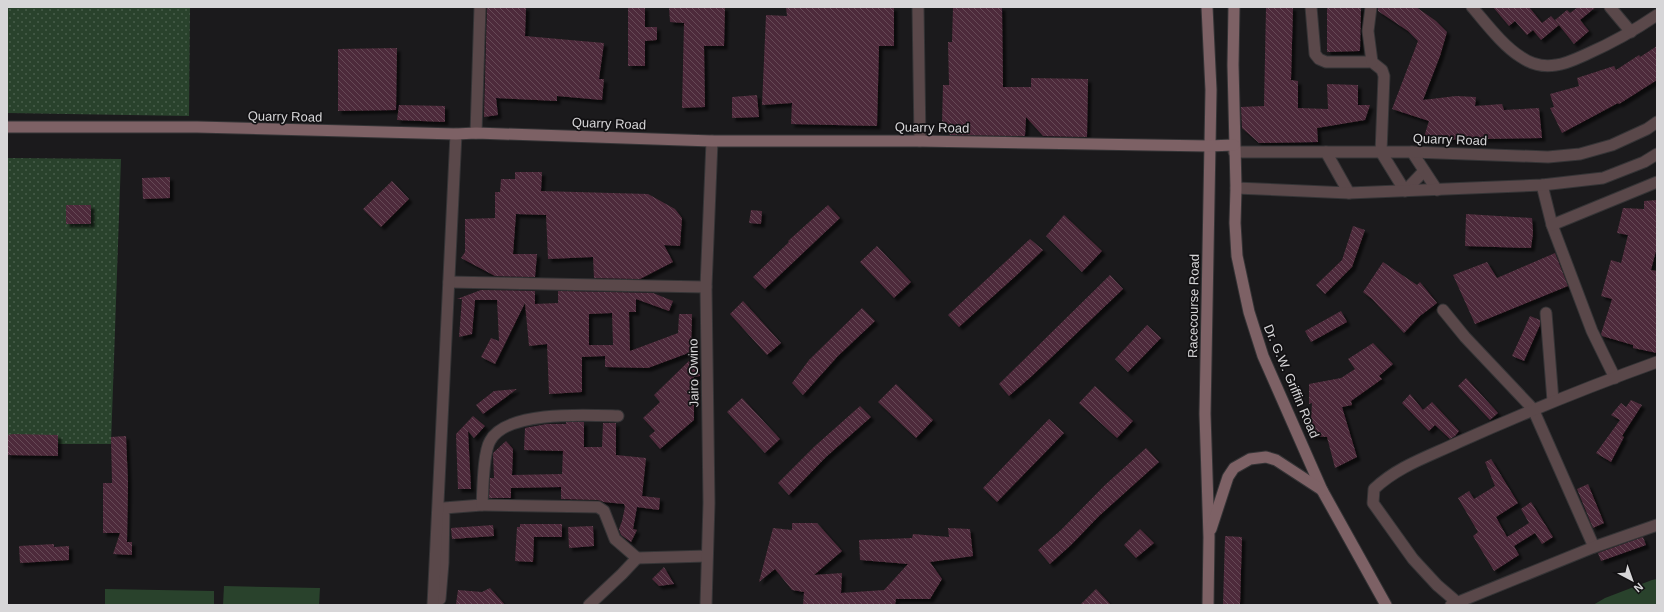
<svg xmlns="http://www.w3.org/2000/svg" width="1664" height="612" viewBox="0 0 1664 612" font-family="Arial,sans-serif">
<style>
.grass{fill:url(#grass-dots)}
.garden{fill:#29422c}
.building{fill:url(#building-back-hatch);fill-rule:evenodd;filter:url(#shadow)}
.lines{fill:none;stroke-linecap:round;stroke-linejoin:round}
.minor-casing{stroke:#353436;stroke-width:13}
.tertiary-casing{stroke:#353436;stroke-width:13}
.secondary-casing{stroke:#353436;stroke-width:13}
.minor{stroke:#5a484a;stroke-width:11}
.tertiary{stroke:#5a484a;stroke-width:11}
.secondary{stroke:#7d6165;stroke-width:11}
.labels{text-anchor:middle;stroke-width:3.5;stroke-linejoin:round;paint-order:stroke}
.street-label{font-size:13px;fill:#d7d6d8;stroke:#121113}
</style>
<defs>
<pattern id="grass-dots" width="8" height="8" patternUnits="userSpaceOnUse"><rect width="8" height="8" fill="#29422c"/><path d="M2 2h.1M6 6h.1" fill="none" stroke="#475d4a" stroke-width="1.8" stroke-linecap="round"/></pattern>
<pattern id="building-back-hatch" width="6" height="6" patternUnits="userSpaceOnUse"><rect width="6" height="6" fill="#4d2b3a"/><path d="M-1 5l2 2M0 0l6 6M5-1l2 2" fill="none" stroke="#664956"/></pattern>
<filter id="shadow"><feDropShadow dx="3.5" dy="3.5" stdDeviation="1" flood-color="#0009"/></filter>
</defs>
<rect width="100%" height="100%" fill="#1b1a1c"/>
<!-- grass -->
<g class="grass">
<polygon points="7,7 190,7 189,116 7,113"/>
<polygon points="7,158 121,159 111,444 7,444"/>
</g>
<!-- garden -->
<g class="garden">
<polygon points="1657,579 1657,605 1593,605 1605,598 1652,580"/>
<polygon points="224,586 320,588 319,605 223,605"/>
<polygon points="105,589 214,591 214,605 105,605"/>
</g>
<!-- building -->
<g class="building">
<polygon points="487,7 526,7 525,36 604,43 599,79 604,79 602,100 557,96 557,101 496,98 498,115 484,117"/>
<polygon points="628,7 645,7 645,27 657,27 657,40 645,41 645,66 628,66"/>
<polygon points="669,7 725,7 724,46 704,46 705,107 682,108 684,23 670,22"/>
<polygon points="786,7 894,7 894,46 879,46 877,126 791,124 792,103 762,105 766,15 787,16"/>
<polygon points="953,7 1002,7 1003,87 1031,87 1031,78 1088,79 1087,137 1043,136 1026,117 1025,136 950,135 942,123 943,85 949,85 948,42 952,42"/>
<polygon points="1266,7 1293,7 1291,80 1298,81 1298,108 1328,109 1327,84 1358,85 1358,105 1370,105 1365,120 1317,128 1318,142 1259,143 1242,128 1241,107 1264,106"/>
<polygon points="1327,7 1361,7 1360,51 1327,52"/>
<polygon points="1378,7 1416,7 1436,21 1447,32 1440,56 1423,100 1456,96 1476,97 1475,106 1502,104 1504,110 1539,108 1542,138 1423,140 1429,121 1392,109 1418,41 1408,31 1378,11"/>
<polygon points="1493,7 1529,7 1542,23 1551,16 1559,25 1541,40 1533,30 1527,35 1515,21 1509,26"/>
<polygon points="1578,7 1596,7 1580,20 1589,31 1574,44 1555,20 1567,10 1570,13"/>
<polygon points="1657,46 1657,80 1619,104 1618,103 1562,133 1550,108 1554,107 1550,94 1579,86 1577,78 1614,66 1616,70 1639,55 1640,57"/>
<polygon points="397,48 396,110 338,111 338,49"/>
<polygon points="757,95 759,117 732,118 732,97"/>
<polygon points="399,105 445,106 445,122 397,120"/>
<polygon points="515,172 542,172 541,191 648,194 675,209 682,218 680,246 664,245 673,262 640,279 594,278 593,257 548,259 546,215 516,214 513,254 537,254 535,277 495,276 461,258 465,252 465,219 495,218 495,192 500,192 501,179 515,179"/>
<polygon points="170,177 170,198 143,199 142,178"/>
<polygon points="392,181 409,199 381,227 363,209"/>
<polygon points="1657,200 1657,247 1651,270 1657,271 1657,353 1633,348 1633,345 1602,336 1601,334 1612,299 1601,296 1611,260 1621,263 1628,235 1617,233 1623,208 1644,209 1644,201"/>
<rect x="66" y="205" width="25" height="19"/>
<polygon points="828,205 840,218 765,289 753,277 789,242 788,241"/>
<polygon points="751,210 762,211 761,224 749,223"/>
<polygon points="1466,214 1532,218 1533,233 1531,248 1465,246"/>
<polygon points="1064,215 1102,251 1082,272 1046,236"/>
<polygon points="1353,226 1365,230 1352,267 1325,294 1316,285 1342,260"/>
<polygon points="1030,239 1043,250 1020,272 959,327 948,315"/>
<polygon points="877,246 911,282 894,298 860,262"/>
<polygon points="1555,253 1568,286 1475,324 1453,275 1487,262 1497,278"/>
<polygon points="1383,262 1417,285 1420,282 1437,303 1420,316 1404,333 1372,299 1363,292"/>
<polygon points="1110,275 1123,289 1033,375 1009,396 999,384"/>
<path d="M 481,290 L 535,291 L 535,304 L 558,303 L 558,291 L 653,293 L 673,301 L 669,311 L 636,299 L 636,312 L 629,312 L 630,351 L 678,333 L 679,314 L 692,314 L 691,352 L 648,368 L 605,367 L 605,356 L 582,357 L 582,392 L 549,394 L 547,344 L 529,346 L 525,303 L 495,364 L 481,357 L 491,338 L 499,341 L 497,300 L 475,300 L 472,334 L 459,337 L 462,299 L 457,299 ZM 612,313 L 613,345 L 589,345 L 589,314 Z"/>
<polygon points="743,301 781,343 767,355 730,314"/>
<polygon points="862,308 875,321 838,356 803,395 792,383 809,360"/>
<polygon points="1341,311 1347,322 1311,342 1305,331"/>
<polygon points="1530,316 1540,320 1540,325 1524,361 1512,356"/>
<polygon points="1147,325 1161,338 1128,372 1115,359"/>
<polygon points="1373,343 1393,364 1379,376 1382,379 1351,401 1352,405 1342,407 1357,457 1335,468 1327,437 1310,436 1312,403 1309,404 1309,384 1341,378 1355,369 1348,359"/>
<polygon points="694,356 700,376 694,377 694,420 660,449 649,436 655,431 643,418 660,402 654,395"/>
<polygon points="1466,378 1498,413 1490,420 1458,386"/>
<polygon points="896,384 933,420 916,438 878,402"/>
<polygon points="1095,386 1133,421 1117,438 1079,403"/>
<polygon points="517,389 483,414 476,405 494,391"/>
<polygon points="1410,394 1423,410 1432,402 1459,431 1455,436 1450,439 1435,425 1429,431 1402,403"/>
<polygon points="742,398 780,439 765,453 727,412"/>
<polygon points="1631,400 1642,405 1622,436 1624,437 1611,462 1596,453 1620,420 1611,415 1621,403 1626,407"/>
<polygon points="860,406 871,417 826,457 789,495 778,483 815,446"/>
<polygon points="473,416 485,426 474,438 468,431 471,489 458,489 456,434"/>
<polygon points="1049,419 1064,433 997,502 983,488"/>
<polygon points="566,422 584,422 584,447 602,447 603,423 616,423 616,455 646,458 642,496 660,498 659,510 637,507 633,529 637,530 631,542 621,535 619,529 622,521 625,507 624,504 604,502 598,500 561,499 561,487 511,488 511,498 489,498 490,478 494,478 493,453 506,441 513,449 512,475 562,474 563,451 524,450 525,428 547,424 566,424"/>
<polygon points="13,434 58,435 58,456 7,455 7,435"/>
<polygon points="126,436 128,483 127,542 132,542 132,555 113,554 120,533 103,533 103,483 112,483 111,437"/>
<polygon points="1146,448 1159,462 1099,516 1071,545 1050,564 1038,550 1061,530 1105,485"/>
<polygon points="1491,459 1518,503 1496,517 1507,537 1529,523 1521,509 1531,502 1553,537 1542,544 1535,533 1514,546 1519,555 1494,571 1473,536 1478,532 1458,498 1469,491 1474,499 1495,486 1485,462"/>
<polygon points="1588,484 1604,523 1593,528 1577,489"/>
<polygon points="792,523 817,523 842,551 814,575 842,573 841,593 884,590 908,564 860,560 859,540 912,538 913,534 949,537 948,528 970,529 973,556 930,562 942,579 930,599 896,599 895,605 803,605 804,592 792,590 775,569 759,582 773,528 792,530"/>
<polygon points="520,524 562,524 562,537 534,537 533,562 515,561 517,527 520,527"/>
<polygon points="493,525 494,536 452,539 451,528"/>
<polygon points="593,526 594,546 569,548 568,527"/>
<polygon points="1140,529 1154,543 1136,558 1124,545"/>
<polygon points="1225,536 1242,537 1240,605 1223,605"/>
<polygon points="1643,537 1646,545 1601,561 1598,553"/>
<polygon points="54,544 54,547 69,546 69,560 20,563 19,546"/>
<polygon points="664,567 674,584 659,586 652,579"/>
<polygon points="490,588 505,605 456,604 458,590 482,592"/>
<polygon points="1096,589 1111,605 1080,605"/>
</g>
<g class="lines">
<defs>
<g id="minor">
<polyline points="918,7 920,141"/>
<polyline points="1311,7 1315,54 1319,59 1326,62 1372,62 1382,70 1384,76 1381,152 1405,191 1424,171"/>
<polyline points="1371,7 1368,31 1372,62"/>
<path d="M 1472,7 C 1486,23 1503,46 1521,57 C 1531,64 1544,67 1556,65 C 1566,64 1578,58 1587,54 C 1612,43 1635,30 1657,15"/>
<polyline points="1610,7 1631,32"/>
<polyline points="476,133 480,7"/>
<polyline points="1326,152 1349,193"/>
<polyline points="1412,152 1437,190"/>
<polyline points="1542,185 1552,225 1592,331 1615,378"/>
<polyline points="1552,225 1657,182"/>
<polyline points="449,282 706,287"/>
<polyline points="1443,310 1465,337 1533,409 1594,547"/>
<polyline points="1546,313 1553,401"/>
<polyline points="637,558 707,556"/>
<polyline points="440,599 443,563 444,508 482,505"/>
<path d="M 1458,603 L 1437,585 L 1413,559 L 1373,503 L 1374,489 C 1398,466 1430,456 1459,442 C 1524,413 1590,386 1657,362"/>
<polyline points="433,605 456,134"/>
<path d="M 589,605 L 622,574 L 637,558 L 615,539 L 604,511 L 598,507 L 482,505 C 483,490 483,453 490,441 C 506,410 588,415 618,416"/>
<polyline points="706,605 709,503 706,287 712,141"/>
<polyline points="1451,605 1594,547 1657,525"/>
</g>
<g id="tertiary">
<polyline points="1234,152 1412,152 1548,157 1580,154 1612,145 1647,129 1657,122"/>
<polyline points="1236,188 1349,193 1542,185 1603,178 1644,162 1657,154"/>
</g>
<g id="secondary">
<polyline points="1207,7 1211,90 1205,414 1209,537 1208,605"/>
<polyline points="1234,7 1233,65 1236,188 1235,223 1237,256 1249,312 1263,356 1322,490 1386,605"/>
<polyline points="7,127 197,127 456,134 476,133 712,141 920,141 1209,146 1234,145"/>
<polyline points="1211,529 1228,477 1234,468 1250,459 1266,457 1276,460 1322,490"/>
</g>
</defs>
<!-- minor casing -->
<use href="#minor" class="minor-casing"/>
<!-- tertiary casing -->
<use href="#tertiary" class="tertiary-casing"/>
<!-- secondary casing -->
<use href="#secondary" class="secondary-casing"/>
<!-- minor -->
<use href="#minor" class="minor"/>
<!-- tertiary -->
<use href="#tertiary" class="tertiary"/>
<!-- secondary -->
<use href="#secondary" class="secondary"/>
</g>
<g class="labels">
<!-- street labels -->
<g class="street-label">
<text transform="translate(285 116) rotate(1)" y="5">Quarry Road</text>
<text transform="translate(609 123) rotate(2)" y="5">Quarry Road</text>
<text transform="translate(932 127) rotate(1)" y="5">Quarry Road</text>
<text transform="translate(1450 139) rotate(2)" y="5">Quarry Road</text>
<text transform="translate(1193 306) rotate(-89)" y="5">Racecourse Road</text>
<text transform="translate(693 373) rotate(-91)" y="5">Jairo Owino</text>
<text transform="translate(1292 381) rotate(67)" y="5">Dr. G.W. Griffin Road</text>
</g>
</g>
<!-- border -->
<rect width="1664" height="612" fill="none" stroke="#d7d6d8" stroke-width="16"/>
<!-- north arrow -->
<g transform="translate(1632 580) rotate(139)" stroke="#121113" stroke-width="3" paint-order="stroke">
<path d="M0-3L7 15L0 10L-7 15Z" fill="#d7d6d8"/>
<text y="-6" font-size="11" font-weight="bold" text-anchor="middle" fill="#d7d6d8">N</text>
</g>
</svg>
